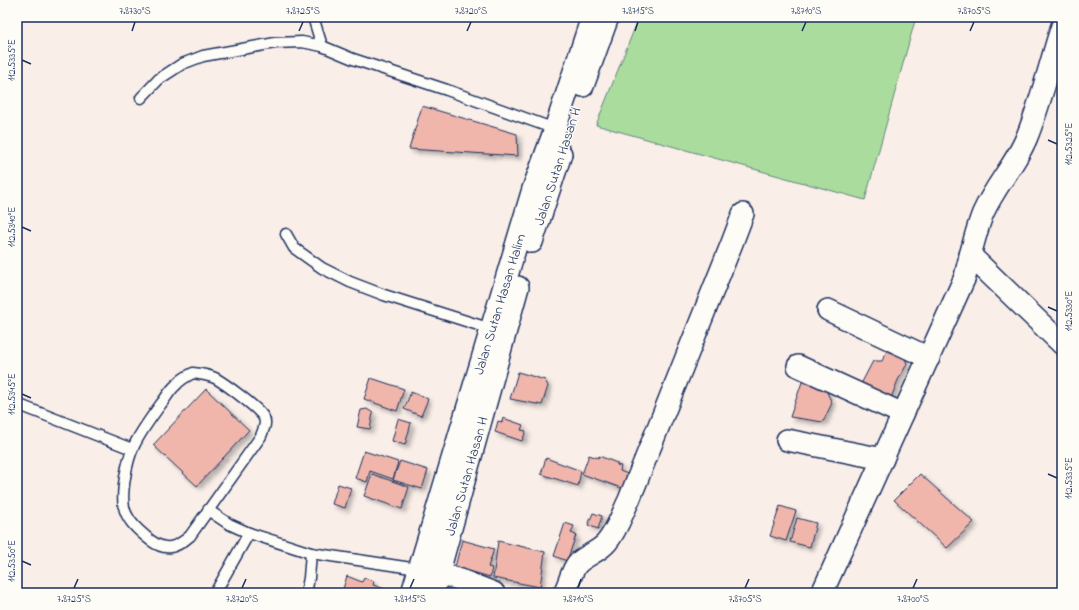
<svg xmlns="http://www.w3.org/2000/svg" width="1079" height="610" viewBox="0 0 1079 610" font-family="'Indie Flower',sans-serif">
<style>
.green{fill:#a9dc9d;stroke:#62867e}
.building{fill:#f0b6ab;stroke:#1b2f5e;filter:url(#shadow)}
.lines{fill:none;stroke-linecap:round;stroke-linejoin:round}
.lane-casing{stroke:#1b2f5e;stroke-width:13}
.street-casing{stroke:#1b2f5e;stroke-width:24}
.lane{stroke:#fdfcf7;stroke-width:10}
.street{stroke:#fdfcf7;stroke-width:21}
.ticks{fill:none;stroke:#1b2f5e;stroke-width:1.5}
.labels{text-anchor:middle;stroke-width:3;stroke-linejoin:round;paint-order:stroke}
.street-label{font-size:14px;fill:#1b2f5e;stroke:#fdfcf7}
.neatline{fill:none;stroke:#1b2f5e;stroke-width:1.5}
.ticks-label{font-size:10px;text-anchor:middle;fill:#1b2f5e}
</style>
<defs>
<filter id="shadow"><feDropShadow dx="3.5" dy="3.5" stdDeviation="2" flood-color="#0004"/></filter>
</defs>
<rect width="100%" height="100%" fill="#faeee8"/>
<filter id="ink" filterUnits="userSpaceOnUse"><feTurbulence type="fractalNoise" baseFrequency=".025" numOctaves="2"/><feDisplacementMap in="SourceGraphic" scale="8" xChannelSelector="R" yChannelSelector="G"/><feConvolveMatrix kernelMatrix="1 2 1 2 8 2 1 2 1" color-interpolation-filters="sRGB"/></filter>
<g filter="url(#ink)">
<!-- green -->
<polygon class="green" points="639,17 916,17 865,200 596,125"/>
<!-- building -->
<g class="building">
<polygon points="422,106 517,134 518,156 409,149"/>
<polygon points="891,342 901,347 907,364 898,380 891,398 860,386 873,361 882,361"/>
<polygon points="518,372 545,380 548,386 542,405 510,399"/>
<polygon points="371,378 404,389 397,411 364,399"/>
<polygon points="802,382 825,388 832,403 823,422 790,417"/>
<polygon points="206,389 249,430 197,486 153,445"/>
<polygon points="411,392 428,399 421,416 404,409"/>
<polygon points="367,409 373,413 370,429 357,427 361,410"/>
<polygon points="503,418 523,425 521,430 526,431 522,441 495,432 498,421 502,422"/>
<polygon points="398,419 411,423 405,445 392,441"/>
<polygon points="364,451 398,462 393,479 370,471 367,482 355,478"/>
<polygon points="589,455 598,458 599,456 617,463 617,465 621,466 620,471 633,476 627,490 582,474"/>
<polygon points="546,458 581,471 578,486 541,474"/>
<polygon points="400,461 428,470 422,489 393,480"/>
<polygon points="372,474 409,487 402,509 364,496"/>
<polygon points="920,474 974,522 947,548 894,500"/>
<polygon points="338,484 351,488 345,508 332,504"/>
<polygon points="780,506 796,511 786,541 770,536"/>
<polygon points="593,513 602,516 598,529 588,525"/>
<polygon points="797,518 816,523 810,547 790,542"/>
<polygon points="565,523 574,526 571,533 576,535 567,561 554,556"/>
<polygon points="462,540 494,549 488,567 492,568 490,577 455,567"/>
<polygon points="498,541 545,552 540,587 493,578"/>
<polygon points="347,576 362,582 364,578 374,581 373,585 391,591 390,593 342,592"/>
</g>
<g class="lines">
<defs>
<g id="lane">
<polyline points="313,17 322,46"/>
<polyline points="141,98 159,79 182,64 203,56 275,43 302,42 322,46 353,59 447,90 555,129"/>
<polyline points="286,234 294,248 322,268 350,282 384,295 491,329"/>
<path d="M 193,373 C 201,374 208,375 215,378 C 224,383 260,409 264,418 C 267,424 263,430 261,436 L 190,536 C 176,548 166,552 150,540 C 139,531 127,521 124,507 C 121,492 127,461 133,448 C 140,432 151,418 161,404 C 166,398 170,390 176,385 C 181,379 187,376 193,373 Z"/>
<polyline points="17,404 132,449"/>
<polyline points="208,510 229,524 249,533 311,553 418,569"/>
<polyline points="215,593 249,533"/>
<polyline points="306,593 309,578 311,553"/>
</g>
<g id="street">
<polyline points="583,86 608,17"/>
<polyline points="532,242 561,154"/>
<polyline points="970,255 1062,344"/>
<polyline points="828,310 929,358"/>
<polyline points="798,366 903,414"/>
<polyline points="787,440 883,459"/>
<polyline points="426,570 458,579 494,593"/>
<polyline points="412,593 533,189 555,129 592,17"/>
<polyline points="433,593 518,287"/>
<path d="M 564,593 C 569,584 571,572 577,564 C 586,555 599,552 607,542 C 617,530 622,514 629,500 L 732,243 L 743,214"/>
<path d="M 822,593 L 965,277 C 970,256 975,233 983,213 C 995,186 1015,165 1026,139 C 1041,103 1050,63 1062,26"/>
</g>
</defs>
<!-- lane casing -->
<use href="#lane" class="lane-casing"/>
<!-- street casing -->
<use href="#street" class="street-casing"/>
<!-- lane -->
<use href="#lane" class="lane"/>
<!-- street -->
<use href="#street" class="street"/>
</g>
</g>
<!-- ticks -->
<path class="ticks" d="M 132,31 L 135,22M 299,31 L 303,22M 467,31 L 471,22M 635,31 L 638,22M 802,31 L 806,22M 970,31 L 974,22M 22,60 L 31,64M 1048,140 L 1057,144M 22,227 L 31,231M 1048,307 L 1057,311M 22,394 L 31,398M 1048,474 L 1057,478M 22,561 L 31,565M 74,588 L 78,579M 242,588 L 246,579M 410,588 L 414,579M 578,588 L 581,579M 745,588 L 749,579M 913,588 L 917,579"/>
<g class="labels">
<!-- street labels -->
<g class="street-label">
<text transform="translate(557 166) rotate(-72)" y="5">Jalan Sutan Hasan H</text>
<text transform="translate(499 304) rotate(-73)" y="5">Jalan Sutan Hasan Halim</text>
<text transform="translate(466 476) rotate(-74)" y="5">Jalan Sutan Hasan H</text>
</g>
</g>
<!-- margin -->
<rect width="1079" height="610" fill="none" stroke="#fdfcf7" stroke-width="44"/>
<rect x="22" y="22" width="1035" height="566" class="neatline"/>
<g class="ticks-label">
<text x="135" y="14">7.8730°S</text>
<text x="303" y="14">7.8725°S</text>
<text x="471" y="14">7.8720°S</text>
<text x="638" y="14">7.8715°S</text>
<text x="806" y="14">7.8710°S</text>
<text x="974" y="14">7.8705°S</text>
<text transform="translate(11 60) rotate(-90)" y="4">112.5335°E</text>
<text transform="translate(1068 144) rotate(-90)" y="4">112.5325°E</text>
<text transform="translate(11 227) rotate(-90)" y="4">112.5340°E</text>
<text transform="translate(1068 311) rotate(-90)" y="4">112.5330°E</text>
<text transform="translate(11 394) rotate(-90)" y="4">112.5345°E</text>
<text transform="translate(1068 478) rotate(-90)" y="4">112.5335°E</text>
<text transform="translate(11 561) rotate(-90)" y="4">112.5350°E</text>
<text x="74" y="602">7.8725°S</text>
<text x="242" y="602">7.8720°S</text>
<text x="410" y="602">7.8715°S</text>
<text x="578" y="602">7.8710°S</text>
<text x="745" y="602">7.8705°S</text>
<text x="913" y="602">7.8700°S</text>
</g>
</svg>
